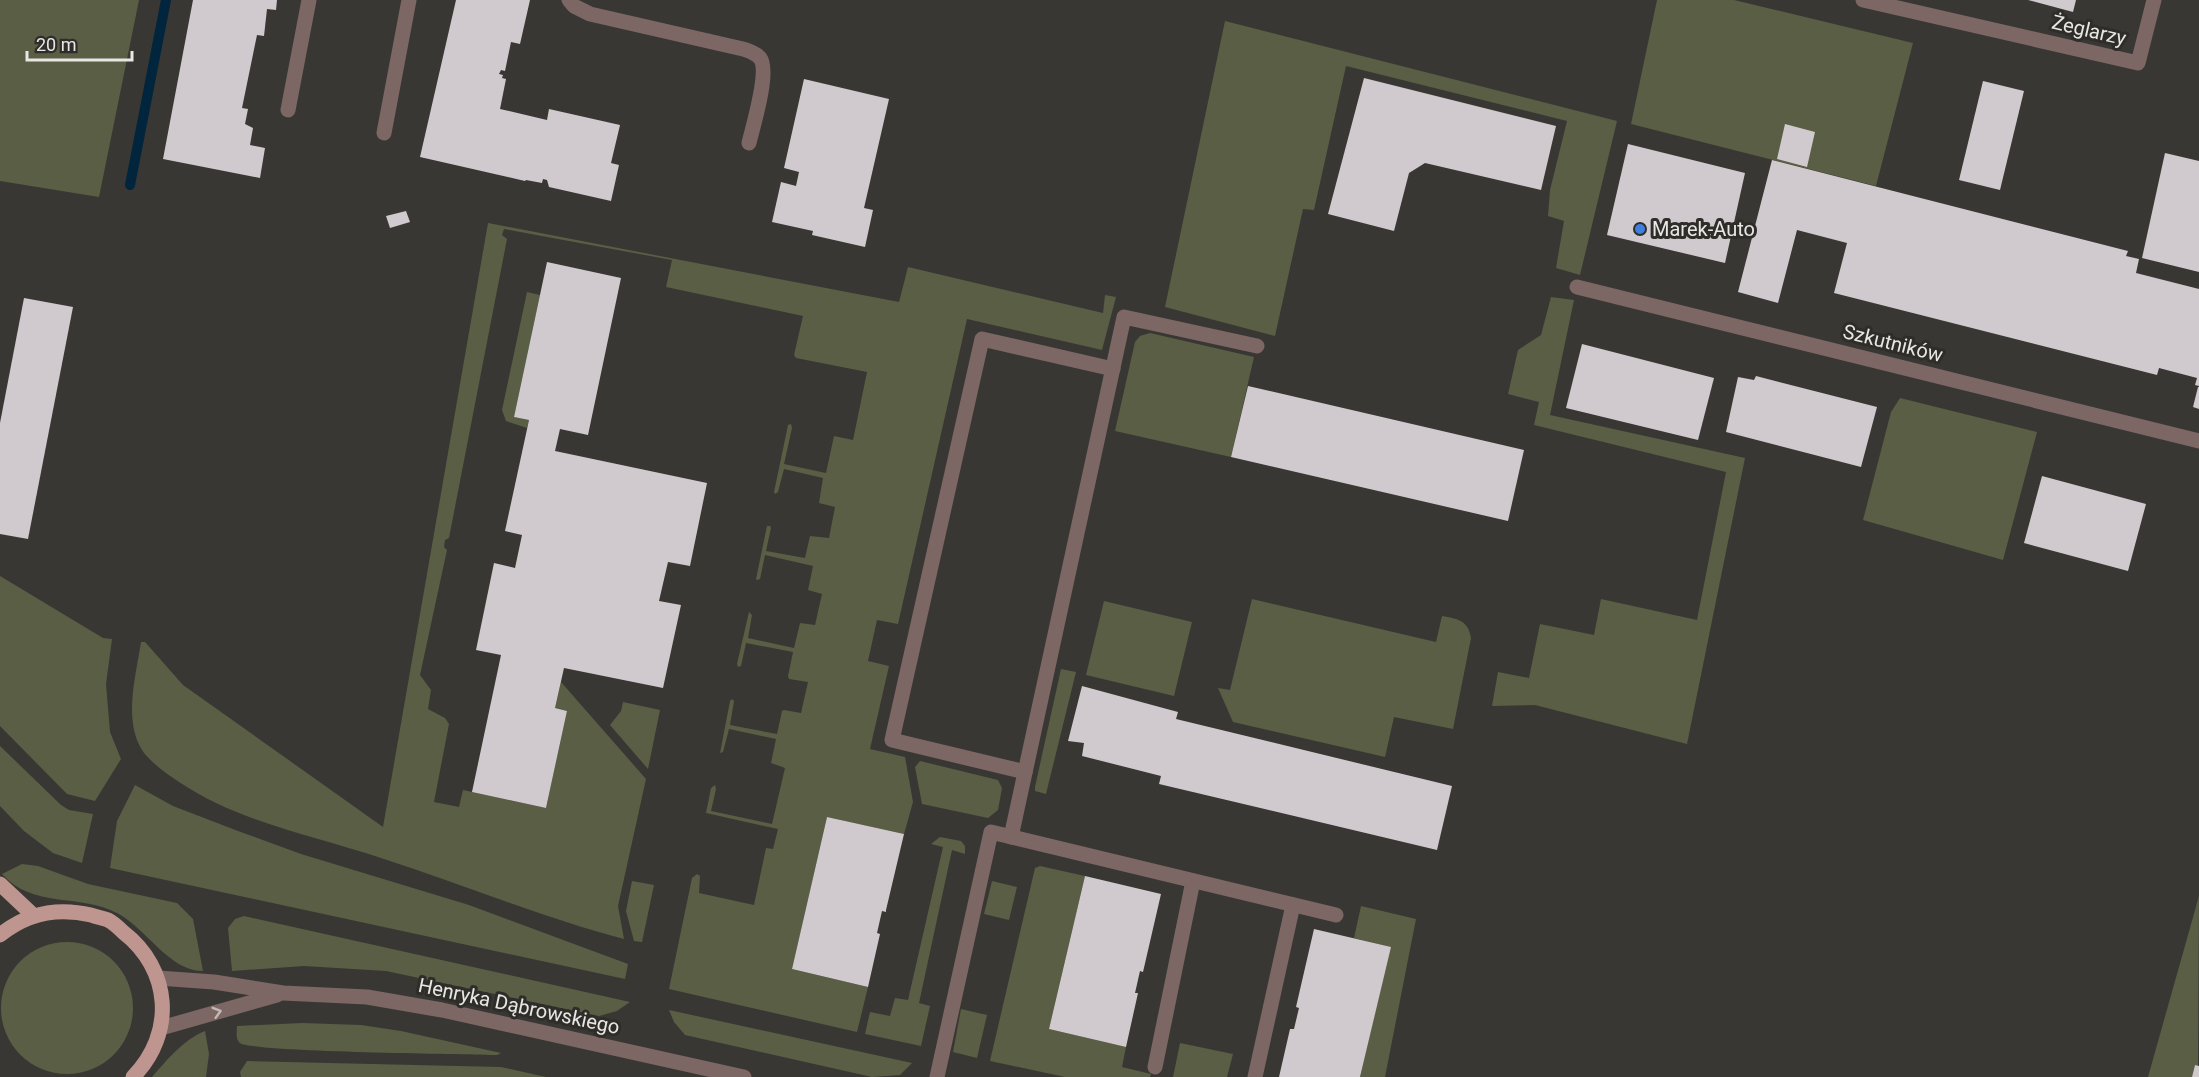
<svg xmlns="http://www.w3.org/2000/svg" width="2199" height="1077" viewBox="0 0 2199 1077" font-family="Roboto,sans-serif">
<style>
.green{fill:#595e45}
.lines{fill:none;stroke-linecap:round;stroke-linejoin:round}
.stream{stroke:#00253c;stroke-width:10}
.building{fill:#d0cace}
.minor{stroke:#7c6764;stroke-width:15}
.major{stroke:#bf968f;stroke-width:15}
.oneway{stroke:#c2bab7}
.shop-dot{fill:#3f7fe0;stroke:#2f2d29;stroke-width:2}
.labels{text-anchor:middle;stroke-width:6;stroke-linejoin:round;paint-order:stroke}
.street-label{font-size:20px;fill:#e8e7e4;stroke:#2f2d29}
.poi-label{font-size:20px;fill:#e8e7e4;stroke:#2f2d29;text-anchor:start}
</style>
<rect width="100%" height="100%" fill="#393733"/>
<!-- green -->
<g class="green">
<polygon points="0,0 139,0 99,197 0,181"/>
<polygon points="1657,0 1734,0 1913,43 1876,186 1631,124"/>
<polygon points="1225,21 1617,121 1580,275 1556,268 1564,221 1548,216 1550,190 1567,121 1346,66 1314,210 1303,209 1275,336 1165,307"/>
<path d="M 488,223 L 899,302 L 908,267 L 1103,313 L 1105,295 L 1116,297 L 1102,350 L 967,319 L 898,624 L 877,620 L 868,661 L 889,666 L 870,749 L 905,757 L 913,802 L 904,834 L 827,817 L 792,969 L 868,987 L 857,1032 L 669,989 L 692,878 L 697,874 L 700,876 L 699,893 L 754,905 L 766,848 L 773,849 L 778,829 L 706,813 L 711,788 L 715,785 L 716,789 L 711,811 L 772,824 L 785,768 L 771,763 L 776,739 L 729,729 L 723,752 L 720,753 L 730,701 L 732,699 L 734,701 L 730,725 L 777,734 L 782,711 L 784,710 L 801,713 L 808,682 L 789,679 L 788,676 L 793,652 L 746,643 L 741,666 L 738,667 L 737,664 L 749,612 L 752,615 L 748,638 L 794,648 L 800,623 L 815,625 L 822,594 L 808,590 L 813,566 L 765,555 L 760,579 L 757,580 L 756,579 L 767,526 L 770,526 L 771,528 L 766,551 L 805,558 L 810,536 L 829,538 L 835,507 L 819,503 L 823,478 L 784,469 L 778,492 L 775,494 L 774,492 L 788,425 L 791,424 L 792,428 L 784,464 L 826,473 L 834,436 L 853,440 L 867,372 L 796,358 L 794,355 L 803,316 L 666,287 L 672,260 L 504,229 L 502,235 L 507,239 L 449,538 L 445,540 L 444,547 L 447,550 L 420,675 L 431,690 L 428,709 L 445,718 L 449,724 L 434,802 L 459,807 L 463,790 L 546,808 L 567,711 L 555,708 L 561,682 L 646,779 L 618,906 L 624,939 C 540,917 460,883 378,857 C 310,835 239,822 179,782 C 167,774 153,764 144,753 C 122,722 136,676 141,642 L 145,642 L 183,685 L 383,827 Z"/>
<polygon points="527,292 540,295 514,417 529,420 527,428 506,421 502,410"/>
<polygon points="1551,297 1574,300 1550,415 1745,458 1687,744 1535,705 1492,706 1498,672 1529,678 1540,624 1594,635 1601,599 1697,620 1726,472 1534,425 1539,402 1508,394 1518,350 1541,335"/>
<polygon points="1150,333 1254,357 1231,457 1115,431 1135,342 1140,336"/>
<polygon points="1900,398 2037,432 2003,560 1863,520 1891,412"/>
<polygon points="0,576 103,638 112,639 106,684 110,732 121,759 95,801 67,794 0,726"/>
<path d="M 1252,599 L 1436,642 L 1442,616 C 1458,619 1468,620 1471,638 L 1453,729 L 1394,717 L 1385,757 L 1233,722 L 1218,688 L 1230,690 Z"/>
<polygon points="1104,601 1192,622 1174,696 1086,675"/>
<polygon points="1061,669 1076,672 1046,794 1035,791 1035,787"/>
<polygon points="623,702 660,710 648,769 610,725 621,711"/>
<polygon points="0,746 61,805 69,810 93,814 82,863 53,853 24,831 0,806"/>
<polygon points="920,761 998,780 1002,788 998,810 988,818 922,804 915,767"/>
<polygon points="135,785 173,806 238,831 301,854 469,905 628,964 625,979 110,868 117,821"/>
<polygon points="940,837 961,841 965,846 965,854 952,850 919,1003 930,1006 921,1046 865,1034 870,1012 890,1016 895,998 908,1000 943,847 931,844"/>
<path d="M 22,864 L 38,866 L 88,884 L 177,903 L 193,919 L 203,971 C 170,972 145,927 117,913 C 79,893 33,909 2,874 Z"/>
<polygon points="1040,866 1085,876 1049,1029 1126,1047 1122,1067 1151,1074 1150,1077 1065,1077 990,1061 1035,868"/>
<polygon points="632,881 654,885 642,942 634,941 626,911"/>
<polygon points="992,881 1017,887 1009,920 984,914"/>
<polygon points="2199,896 2198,1066 2195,1065 2192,1077 2148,1077"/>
<polygon points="1361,906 1416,919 1385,1077 1360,1077 1390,947 1354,938"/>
<polygon points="244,916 630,1002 617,1011 599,1016 386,971 304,966 232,971 228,928 235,919"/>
<circle cx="67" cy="1008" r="66"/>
<polygon points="961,1009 987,1015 977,1058 953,1052"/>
<polygon points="669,1010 912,1063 900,1075 872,1077 685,1035 674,1022"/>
<path d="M 302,1023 L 361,1025 L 401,1031 L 501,1053 L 497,1055 C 466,1054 251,1052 240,1043 C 235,1039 237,1032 237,1026 Z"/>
<path d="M 205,1031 L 209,1054 L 206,1077 L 152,1077 C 167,1060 183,1040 205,1031 Z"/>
<polygon points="1180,1043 1233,1054 1227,1077 1173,1077"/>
<polygon points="247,1061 501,1067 546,1077 241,1077 240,1072"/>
</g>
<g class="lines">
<!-- stream -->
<polyline class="stream" points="130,185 166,0"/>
</g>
<!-- building -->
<g class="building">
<polygon points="193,0 277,0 276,10 267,9 264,36 257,35 242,108 248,109 245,124 253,128 250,145 265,148 260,178 163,159"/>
<polygon points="456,0 530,0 520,44 511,42 505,71 501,70 499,74 503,75 502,78 506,79 500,109 547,120 549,109 620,125 611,163 619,165 611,201 549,187 547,180 543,179 542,183 526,180 525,181 420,157"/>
<polygon points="2028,0 2076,0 2073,12"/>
<polygon points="1364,78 1556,126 1541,190 1425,163 1409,173 1394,231 1328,214"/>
<polygon points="804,79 889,99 864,208 873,210 865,247 812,235 813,231 772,222 781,182 796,186 799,172 784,168"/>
<polygon points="1983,81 2024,91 2000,190 1959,180"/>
<polygon points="1785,124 1815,132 1807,167 1777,159"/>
<polygon points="1628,144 1745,173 1725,263 1607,235"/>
<polygon points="2165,153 2199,161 2199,272 2142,258"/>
<polygon points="1772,160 2128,251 2126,256 2139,259 2136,273 2199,289 2199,386 2195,385 2197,378 2159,368 2157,375 1834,293 1847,243 1797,230 1778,303 1738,292"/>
<polygon points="406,211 410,222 390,228 386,216"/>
<polygon points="547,262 621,278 588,435 560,429 555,451 707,483 690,566 668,562 659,601 681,605 663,688 564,668 555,708 567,711 546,808 472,792 501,655 476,650 494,563 515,568 522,535 505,531 529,420 514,417"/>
<polygon points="24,298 73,307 28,539 0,534 0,423"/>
<polygon points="1582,344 1714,378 1698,440 1566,408"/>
<polygon points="1756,376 1877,407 1861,467 1726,432 1738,377 1754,380"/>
<polygon points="1248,386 1524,450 1508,521 1231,457"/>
<polygon points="2198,387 2199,387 2199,409 2193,407"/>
<polygon points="2042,476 2146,504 2128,571 2024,543"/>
<polygon points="1082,686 1178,712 1176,719 1452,786 1437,850 1159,784 1161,776 1082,756 1084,743 1068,741"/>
<polygon points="827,817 904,834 886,910 886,912 882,911 877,933 880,934 868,987 792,969"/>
<polygon points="1085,876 1161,894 1143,972 1140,971 1135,993 1138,993 1126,1047 1049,1029"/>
<polygon points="1314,929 1391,947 1360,1077 1279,1077 1290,1029 1294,1029 1299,1008 1296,1007"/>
<polygon points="2195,1065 2199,1066 2199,1077 2192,1077"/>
</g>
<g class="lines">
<!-- minor -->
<g class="minor">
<path d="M 569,0 L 574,6 L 590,14 L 743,49 C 749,51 756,53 760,58 C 770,71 753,126 749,143"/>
<polyline points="1863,0 2138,63 2154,0"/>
<polyline points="288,110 309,0"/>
<polyline points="384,133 409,0"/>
<polyline points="1577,287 2199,441"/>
<polyline points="1025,772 892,740 982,339 1113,369"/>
<polyline points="1011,837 1124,317 1257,346"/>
<polyline points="158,978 214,982 283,993 367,997 442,1010 744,1077"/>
<polyline points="161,1028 277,995"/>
<polyline points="1155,1067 1193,881"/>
<polyline points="937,1077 991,832 1336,915"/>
<polyline points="1255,1077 1293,905"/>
</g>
<!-- major -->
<g class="major">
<polyline points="0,884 33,915"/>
<path d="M 0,935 C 27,913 57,907 91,915 C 96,917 103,918 108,920 C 114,923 119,928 123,932 C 171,969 176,1033 133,1077"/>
</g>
</g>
<!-- one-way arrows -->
<defs><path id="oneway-chevron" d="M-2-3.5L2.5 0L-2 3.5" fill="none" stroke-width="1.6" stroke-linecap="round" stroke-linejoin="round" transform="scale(1.5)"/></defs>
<use class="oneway" href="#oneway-chevron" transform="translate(217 1012) rotate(-16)"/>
<!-- markers -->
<circle class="shop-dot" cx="1640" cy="229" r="6"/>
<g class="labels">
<!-- street labels -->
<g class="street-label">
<text transform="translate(2089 30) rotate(13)" y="7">Żeglarzy</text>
<text transform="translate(1893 343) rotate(14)" y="7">Szkutników</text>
<text transform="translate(519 1006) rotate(12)" y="7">Henryka Dąbrowskiego</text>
</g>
<!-- poi labels -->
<g class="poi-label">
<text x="1652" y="236">Marek-Auto</text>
</g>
</g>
<!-- scale -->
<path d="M27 51v9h105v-9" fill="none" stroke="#e8e7e4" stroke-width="3"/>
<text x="36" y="51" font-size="18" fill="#e8e7e4" stroke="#2f2d29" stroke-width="4.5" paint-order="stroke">20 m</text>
</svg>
